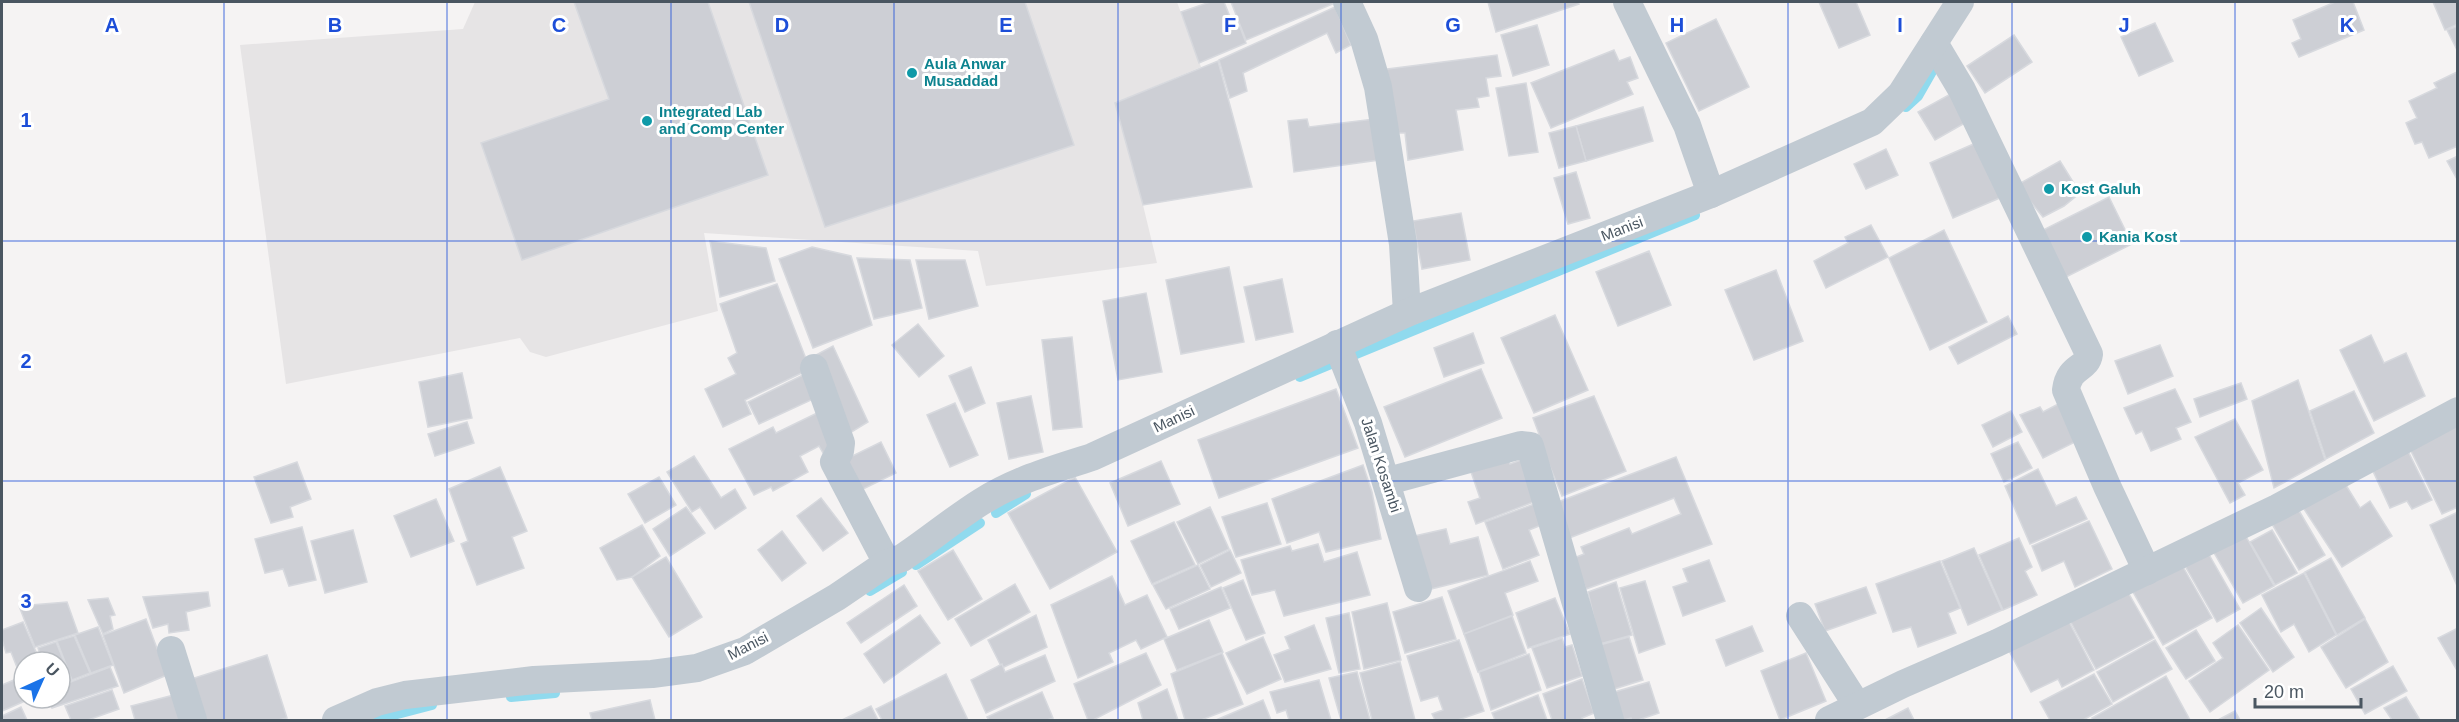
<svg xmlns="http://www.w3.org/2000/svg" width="2459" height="722" viewBox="0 0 2459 722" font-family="Helvetica,sans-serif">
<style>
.education{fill:#e6e4e5}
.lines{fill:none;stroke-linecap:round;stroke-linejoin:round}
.stream{stroke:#90daee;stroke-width:10}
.building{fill:#cdcfd5;stroke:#d7d9de;stroke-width:1.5}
.street{stroke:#c1cad2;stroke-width:28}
.grid{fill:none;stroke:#1d4ed8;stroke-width:1.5;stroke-opacity:0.55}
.culture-dot{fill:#0f9aa8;stroke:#fff;stroke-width:2}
.labels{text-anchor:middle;stroke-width:6;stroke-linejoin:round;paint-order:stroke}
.culture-label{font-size:15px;font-weight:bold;fill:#0d838f;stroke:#fff;text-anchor:start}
.street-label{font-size:15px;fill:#4a5661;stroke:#fff}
.grid-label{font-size:20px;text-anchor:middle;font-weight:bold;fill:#1d4ed8;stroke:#fff;stroke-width:6;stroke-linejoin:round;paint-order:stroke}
</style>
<rect width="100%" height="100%" fill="#f5f3f3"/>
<!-- education -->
<polygon class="education" points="475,2 1177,2 1201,67 1115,103 1143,205 1157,263 986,286 978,251 704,233 718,311 546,357 530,352 520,338 286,384 240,45 463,29"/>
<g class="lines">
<!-- stream -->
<g class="stream">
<polyline points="1906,107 1918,96 1934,68"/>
<polyline points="1351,356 1695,215"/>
<polyline points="1300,377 1336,362"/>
<polyline points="996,513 1026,494"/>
<polyline points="916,565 980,523"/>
<polyline points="870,591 902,572"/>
<polyline points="511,697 555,693"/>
<polyline points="374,720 432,705"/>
</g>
</g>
<!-- building -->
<g class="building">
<polygon points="574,2 708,2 768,175 522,260 481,143 609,99"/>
<polygon points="749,2 1025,2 1074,145 825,227"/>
<polygon points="1210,2 1224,2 1235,29 1240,27 1246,43 1199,63 1181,12"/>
<polygon points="1231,2 1334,2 1335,3 1246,40"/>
<polygon points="1488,2 1578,2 1579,4 1496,32"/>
<polygon points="1819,2 1856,2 1870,35 1839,48"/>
<polygon points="2335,2 2353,2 2364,30 2299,57 2292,43 2301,39 2293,20"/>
<polygon points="2433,2 2458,2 2458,24 2445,30"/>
<polygon points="1335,7 1351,45 1336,53 1327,33 1243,73 1247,91 1230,98 1219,60"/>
<polygon points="1716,19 1749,87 1699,111 1666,43"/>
<polygon points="2155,23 2173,61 2139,76 2121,37"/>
<polygon points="1537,25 1549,65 1513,76 1501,35"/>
<polygon points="2458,26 2458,52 2447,30"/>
<polygon points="2014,35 2032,62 1985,93 1967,66"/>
<polygon points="1614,50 1619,61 1630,57 1638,78 1627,82 1633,94 1551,128 1531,83"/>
<polygon points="1497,55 1501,76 1486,78 1489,96 1477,98 1479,107 1456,110 1463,150 1408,160 1405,133 1386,133 1380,70"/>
<polygon points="1218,61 1252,187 1143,205 1115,103"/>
<polygon points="2457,72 2458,146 2429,158 2422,142 2415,144 2406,123 2417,118 2409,101 2437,88 2434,83"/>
<polygon points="1526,83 1538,152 1509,156 1496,88"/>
<polygon points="1956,91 1972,119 1935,140 1918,112"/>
<polygon points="1643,107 1653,141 1586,161 1576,126"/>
<polygon points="1307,119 1309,127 1374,119 1379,160 1294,172 1288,121"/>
<polygon points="1576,126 1586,161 1559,168 1549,133"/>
<polygon points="1978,142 2002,197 1953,218 1930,163"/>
<polygon points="1886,149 1898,175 1866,189 1854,164"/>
<polygon points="2458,156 2458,181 2447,161"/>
<polygon points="2060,161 2080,193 2064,206 2043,217 2017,185"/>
<polygon points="1576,172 1590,218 1568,224 1554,178"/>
<polygon points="2109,197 2132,244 2066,277 2043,230"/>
<polygon points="1461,213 1470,260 1422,269 1413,221"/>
<polygon points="1871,225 1888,257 1826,288 1814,261 1848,243 1845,237"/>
<polygon points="1944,230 1987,322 1930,350 1889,258"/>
<polygon points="710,241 766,248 775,281 720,297"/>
<polygon points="812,247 851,256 872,325 813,348 779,259"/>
<polygon points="1649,251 1671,305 1618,326 1596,272"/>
<polygon points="857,258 910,260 922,308 874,319"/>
<polygon points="916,260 965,260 978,306 929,319"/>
<polygon points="1229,267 1244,342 1181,354 1166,280"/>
<polygon points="1776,270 1803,341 1754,360 1725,290"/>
<polygon points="1282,279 1293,332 1256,340 1244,287"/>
<polygon points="777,284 810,369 745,400 751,414 723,427 705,389 736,374 728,358 737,353 720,304"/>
<polygon points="1146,293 1162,372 1118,380 1103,301"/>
<polygon points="1555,315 1588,390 1534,413 1501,338"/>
<polygon points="2008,316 2017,334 1958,364 1949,347"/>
<polygon points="918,324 944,356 919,377 892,345"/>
<polygon points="1473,333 1484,363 1444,377 1434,348"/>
<polygon points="2371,335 2384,363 2406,353 2425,396 2374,421 2340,350"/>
<polygon points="1072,337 1082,427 1053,430 1042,340"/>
<polygon points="2160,345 2173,376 2128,394 2115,361"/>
<polygon points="833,346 868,422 845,436 812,357"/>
<polygon points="971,367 985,403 965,412 949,376"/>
<polygon points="1481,369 1502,418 1405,457 1384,407"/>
<polygon points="811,371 822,395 759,424 748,402"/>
<polygon points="462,373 472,418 428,427 419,382"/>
<polygon points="2298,380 2325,460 2274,488 2252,401"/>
<polygon points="2241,383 2247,399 2200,417 2194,399"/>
<polygon points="1336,389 1358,448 1219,498 1198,440"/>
<polygon points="2175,389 2191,422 2176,428 2181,439 2151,451 2142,431 2136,434 2124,408"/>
<polygon points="2354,391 2374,433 2326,459 2310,411"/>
<polygon points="1031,396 1043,452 1009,459 997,403"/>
<polygon points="1594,396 1626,471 1562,496 1549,464 1529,437 1539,434 1533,418"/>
<polygon points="2062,402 2083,438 2043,458 2020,415 2040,407 2043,412"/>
<polygon points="955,403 978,455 950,467 927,415"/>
<polygon points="2011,411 2022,432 1993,447 1982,425"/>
<polygon points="819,412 834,447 823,453 819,446 800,456 808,472 773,491 771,487 754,495 729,449 773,427 776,433"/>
<polygon points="2235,419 2263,470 2238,483 2245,495 2230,503 2195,437"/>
<polygon points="467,422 474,443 435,456 428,434"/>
<polygon points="2458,424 2458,507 2442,514 2409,447"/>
<polygon points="881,442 896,473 857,492 842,461"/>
<polygon points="2018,442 2032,468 2004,482 1991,454"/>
<polygon points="2408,451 2432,500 2412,509 2407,501 2390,508 2372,469"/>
<polygon points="694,456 721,498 735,489 746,508 715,529 700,507 692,512 667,472"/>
<polygon points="1676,457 1712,544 1586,589 1574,558 1584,554 1581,547 1629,528 1632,534 1681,514 1674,498 1564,540 1550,505"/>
<polygon points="1508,459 1510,464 1521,460 1536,501 1476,524 1468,502 1480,498 1471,472"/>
<polygon points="1161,461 1180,504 1128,526 1110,483"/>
<polygon points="297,462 311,499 290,507 293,517 271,523 254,477"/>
<polygon points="1363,465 1372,492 1381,539 1326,552 1319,532 1287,543 1272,499"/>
<polygon points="500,467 527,531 512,537 524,568 477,585 461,544 468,541 449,489"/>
<polygon points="2038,469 2056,506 2076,497 2087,519 2030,544 2005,486"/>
<polygon points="659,477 676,505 645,523 628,494"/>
<polygon points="1075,477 1117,552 1050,589 1008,513"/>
<polygon points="2344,482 2360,508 2370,501 2392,536 2342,567 2302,506"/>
<polygon points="821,498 848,533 823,551 797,516"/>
<polygon points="436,499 454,541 411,557 394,516"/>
<polygon points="1267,503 1281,544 1236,557 1222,517"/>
<polygon points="1537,503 1544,524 1529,530 1539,555 1503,569 1485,522"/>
<polygon points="686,507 705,533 670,556 653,529"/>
<polygon points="1210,507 1229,549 1198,564 1177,522"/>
<polygon points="2298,509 2325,555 2299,570 2272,524"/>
<polygon points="2458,512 2458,588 2430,525"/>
<polygon points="2089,521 2112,569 2075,587 2064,561 2042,571 2032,546"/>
<polygon points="1174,522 1195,565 1152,584 1131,541"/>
<polygon points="642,525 660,556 632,577 617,580 600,548"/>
<polygon points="302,527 316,580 289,586 283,569 265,573 255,539"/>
<polygon points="1446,529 1450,544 1478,537 1488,575 1427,590 1414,536"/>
<polygon points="353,530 367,582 325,593 311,541"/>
<polygon points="2272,530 2297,573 2275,585 2250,542"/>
<polygon points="782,531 806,563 782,581 758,550"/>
<polygon points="2244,533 2274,586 2243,603 2213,551"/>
<polygon points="2019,538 2032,567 2025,571 2037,595 2003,610 1979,555"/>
<polygon points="1318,544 1324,562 1357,552 1370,595 1284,616 1275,590 1252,595 1241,560 1290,546 1292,551"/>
<polygon points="1974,548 2002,610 1968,625 1942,561"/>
<polygon points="953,550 982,599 948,620 918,571"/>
<polygon points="1230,550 1241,573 1211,587 1200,565"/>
<polygon points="2207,551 2240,609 2217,622 2184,564"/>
<polygon points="666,557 702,617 669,637 632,577"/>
<polygon points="2331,558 2365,618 2337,635 2305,572"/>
<polygon points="1709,560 1725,601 1683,616 1673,587 1688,582 1683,569"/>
<polygon points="1530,561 1538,581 1505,593 1513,615 1464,634 1448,591"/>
<polygon points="1940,561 1960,608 1948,613 1956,633 1918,647 1911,627 1893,632 1876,584"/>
<polygon points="1198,565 1210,589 1166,609 1153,585"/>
<polygon points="2182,565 2212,618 2163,645 2133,592"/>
<polygon points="2304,573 2336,635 2309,652 2294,624 2281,632 2262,595"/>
<polygon points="1112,576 1125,605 1147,595 1167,637 1141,649 1136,640 1109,653 1113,662 1078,678 1051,605"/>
<polygon points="1243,580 1265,633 1246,640 1223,588"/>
<polygon points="1645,581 1665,644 1639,653 1620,588"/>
<polygon points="1616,582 1632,635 1600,644 1588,592"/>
<polygon points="1015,584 1030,612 971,646 955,619"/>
<polygon points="904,585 917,606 861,643 847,623"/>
<polygon points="1221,587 1230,608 1179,629 1170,609"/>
<polygon points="1866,587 1876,613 1825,631 1815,604"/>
<polygon points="208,592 210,606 186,612 189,630 169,633 168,624 153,628 143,597"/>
<polygon points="2129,594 2154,638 2096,669 2067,615"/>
<polygon points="1442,597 1456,639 1405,653 1393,612"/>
<polygon points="108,598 115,615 110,616 113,629 103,634 88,600"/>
<polygon points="1555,598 1570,634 1528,648 1516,613"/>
<polygon points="67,602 78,633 35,647 19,606"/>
<polygon points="1387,603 1401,660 1364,669 1352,612"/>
<polygon points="2261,608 2294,657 2273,672 2240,623"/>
<polygon points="1349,613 1360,669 1339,673 1326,618"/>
<polygon points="920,615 940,643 884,683 864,654"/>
<polygon points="1036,615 1047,647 1002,668 988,640"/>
<polygon points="1512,616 1526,653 1478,672 1464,634"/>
<polygon points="2066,616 2094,670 2062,687 2058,679 2031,692 2006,645"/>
<polygon points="146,619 167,675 124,693 103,635"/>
<polygon points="2365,619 2388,662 2346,688 2321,647"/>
<polygon points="1209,620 1223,652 1177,670 1164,639"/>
<polygon points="23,622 40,661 24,662 24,667 18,670 11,652 6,653 2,639 2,630"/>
<polygon points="1314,625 1331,669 1285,682 1274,655 1290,649 1285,637"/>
<polygon points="2238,625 2269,670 2210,712 2189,681 2223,658 2213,643"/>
<polygon points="1752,626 1763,651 1726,666 1716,640"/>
<polygon points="98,627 113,665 91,673 75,635"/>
<polygon points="2458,628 2458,672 2438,638"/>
<polygon points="2196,630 2215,661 2186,679 2166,648"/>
<polygon points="74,636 90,673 72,680 57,641"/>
<polygon points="1263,637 1281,679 1247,694 1226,653"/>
<polygon points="1629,637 1643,680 1611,690 1596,646"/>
<polygon points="1562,638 1565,647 1572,645 1582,676 1547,688 1532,648"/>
<polygon points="1459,640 1484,711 1458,720 1435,720 1432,714 1443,710 1438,696 1421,701 1407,656"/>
<polygon points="2155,640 2172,669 2113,702 2097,672"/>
<polygon points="56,642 72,681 60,685 60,662 43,662 38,648"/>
<polygon points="1146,653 1161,685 1093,720 1088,720 1074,684"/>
<polygon points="1222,653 1243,704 1201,720 1185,720 1171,674"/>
<polygon points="1806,653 1826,701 1780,720 1761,671"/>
<polygon points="1529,654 1541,690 1491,710 1479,672"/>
<polygon points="267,655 287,718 278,720 201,720 188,680"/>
<polygon points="1045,655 1055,681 986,713 971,680 1002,664 1005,672"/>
<polygon points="1400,662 1415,720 1372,720 1360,673"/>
<polygon points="2393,666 2407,691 2365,714 2351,689"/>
<polygon points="110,667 118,686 52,708 48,698 60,698 60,686"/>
<polygon points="1357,672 1370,720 1341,720 1329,678"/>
<polygon points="946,674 968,720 882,720 876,709"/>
<polygon points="2094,674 2112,704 2083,720 2050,720 2040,702"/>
<polygon points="23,676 24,698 32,698 2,711 2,685"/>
<polygon points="2166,676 2190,720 2093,720 2092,718"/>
<polygon points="1582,679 1594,713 1582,718 1583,720 1552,720 1543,694"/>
<polygon points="1319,680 1331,720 1289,720 1286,710 1277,713 1270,692"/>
<polygon points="1649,682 1659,713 1638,720 1632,720 1631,718 1623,720 1604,695"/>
<polygon points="1167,689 1178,720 1143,720 1138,703"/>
<polygon points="112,690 119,709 88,720 71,720 65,706"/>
<polygon points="1042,692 1053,718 1047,720 989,720 987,717"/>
<polygon points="174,695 181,720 135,720 131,706"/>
<polygon points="1538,695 1547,720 1495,720 1492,713"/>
<polygon points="2406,697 2420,720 2392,720 2384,708"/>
<polygon points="650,700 655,720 592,720 590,713"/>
<polygon points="1263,700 1271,720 1216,720"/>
<polygon points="871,706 878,720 842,720"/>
<polygon points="21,707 27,720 2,720 2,716"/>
<polygon points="1908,708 1914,720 1885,720"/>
<polygon points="2235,711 2240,720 2218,720"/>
</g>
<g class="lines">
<!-- street -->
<g class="street">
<polyline points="1347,2 1364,39 1378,87 1403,244 1407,313"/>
<polyline points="1627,2 1687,125 1711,194"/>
<path d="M 1934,43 L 1962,90 L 2089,354 C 2087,370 2069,365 2066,390 L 2107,486 L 2147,571"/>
<polyline points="1337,344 1368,423 1418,588"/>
<polyline points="814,368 841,443 840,451 834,462 887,563"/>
<polyline points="1388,481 1521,445 1530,446 1610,720"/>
<polyline points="1800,616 1857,705"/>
<polyline points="171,650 193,720"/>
<path d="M 336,720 L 377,702 L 405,695 L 534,680 L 652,674 L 697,668 L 745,651 L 837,597 L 887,563 L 902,558 C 929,540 954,519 981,502 C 1016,480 1054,469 1092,457 L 1407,313 L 1711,194 L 1872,122 L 1901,94 L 1960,2"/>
<polyline points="1829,720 1903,684 1997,643 2277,508 2458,411"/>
</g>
</g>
<!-- grid -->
<path class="grid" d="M 224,2 L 224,720M 447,2 L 447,720M 671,2 L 671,720M 894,2 L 894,720M 1118,2 L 1118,720M 1341,2 L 1341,720M 1565,2 L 1565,720M 1788,2 L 1788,720M 2012,2 L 2012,720M 2235,2 L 2235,720M 2,241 L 2458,241M 2,481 L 2458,481"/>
<!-- markers -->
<g class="culture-dot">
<circle cx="912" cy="73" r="6"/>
<circle cx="647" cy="121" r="6"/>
<circle cx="2049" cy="189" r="6"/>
<circle cx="2087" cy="237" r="6"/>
</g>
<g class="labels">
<!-- culture labels -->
<g class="culture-label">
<text x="924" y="69">Aula Anwar<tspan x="924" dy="17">Musaddad</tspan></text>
<text x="659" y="117">Integrated Lab<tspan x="659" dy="17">and Comp Center</tspan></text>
<text x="2061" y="194">Kost Galuh</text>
<text x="2099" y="242">Kania Kost</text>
</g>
<!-- street labels -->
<g class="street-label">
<text transform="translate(1622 229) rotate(-21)" y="5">Manisi</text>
<text transform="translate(1174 419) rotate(-25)" y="5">Manisi</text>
<text transform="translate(1381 465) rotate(72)" y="5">Jalan Kosambi</text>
<text transform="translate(748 646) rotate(-27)" y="5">Manisi</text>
</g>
</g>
<g class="grid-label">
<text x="112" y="32">A</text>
<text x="335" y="32">B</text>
<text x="559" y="32">C</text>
<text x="782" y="32">D</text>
<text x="1006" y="32">E</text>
<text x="1230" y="32">F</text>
<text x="1453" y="32">G</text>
<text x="1677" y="32">H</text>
<text x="1900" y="32">I</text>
<text x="2124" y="32">J</text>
<text x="2347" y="32">K</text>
<text x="26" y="127">1</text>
<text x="26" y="368">2</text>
<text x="26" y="608">3</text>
</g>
<!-- border -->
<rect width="2459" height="722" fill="none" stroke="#4a5661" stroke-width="6"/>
<!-- north arrow -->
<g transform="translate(42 680) rotate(45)"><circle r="28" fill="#ffffff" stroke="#b7bbc0" stroke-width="1.5"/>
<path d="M0-4.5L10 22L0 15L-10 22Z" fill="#1a73e8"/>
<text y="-9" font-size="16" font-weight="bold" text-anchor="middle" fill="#4a5661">U</text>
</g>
<!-- scale -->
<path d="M2255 698v9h106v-9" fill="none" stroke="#4a5661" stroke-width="3"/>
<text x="2264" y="698" font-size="18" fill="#4a5661" stroke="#ffffff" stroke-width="4.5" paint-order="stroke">20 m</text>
</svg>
